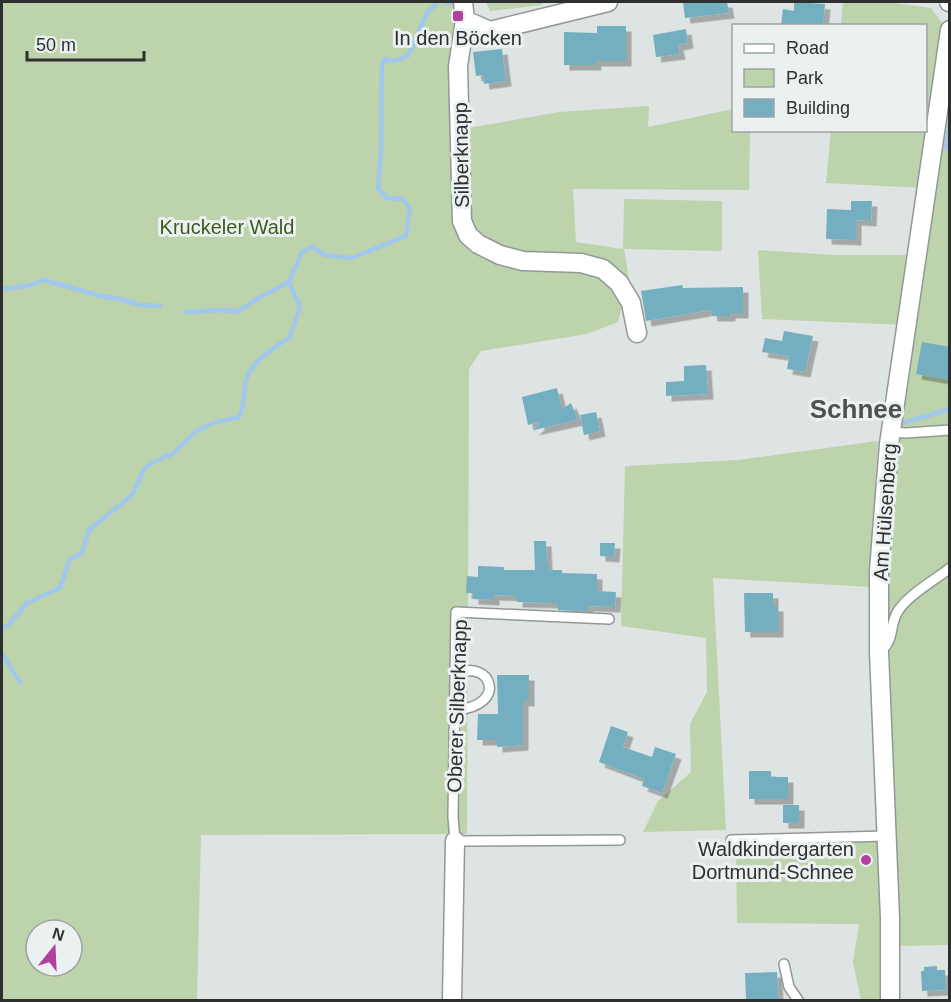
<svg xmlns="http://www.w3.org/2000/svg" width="951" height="1002" viewBox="0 0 951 1002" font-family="Helvetica,sans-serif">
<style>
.green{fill:#bcd3ab;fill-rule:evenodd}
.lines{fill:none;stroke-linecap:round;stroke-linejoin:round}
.stream{stroke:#a1c7ed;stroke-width:4.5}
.building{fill:#73afc1;filter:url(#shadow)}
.lane-casing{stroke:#929897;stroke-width:12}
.street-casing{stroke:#929897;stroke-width:21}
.lane{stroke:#fff;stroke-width:9}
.street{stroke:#fff;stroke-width:18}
.poi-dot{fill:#b2419d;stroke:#ebf1f0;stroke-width:2}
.labels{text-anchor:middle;stroke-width:6;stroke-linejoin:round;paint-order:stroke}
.poi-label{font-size:20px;fill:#2e3030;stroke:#ebf1f0}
.street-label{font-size:20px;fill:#2e3030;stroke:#ebf1f0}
.park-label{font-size:20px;fill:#3b5b1d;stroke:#ebf1f0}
.district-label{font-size:26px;font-weight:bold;fill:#4c5151;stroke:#ebf1f0}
</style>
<defs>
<filter id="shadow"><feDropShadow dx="5.5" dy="5.5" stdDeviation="0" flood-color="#0004"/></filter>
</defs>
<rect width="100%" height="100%" fill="#dee4e3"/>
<!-- green -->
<g class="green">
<path d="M 2,2 L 457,2 L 457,130 L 559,112 L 649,106 L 648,127 L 733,109 L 734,130 L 750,131 L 749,190 L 573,189 L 576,242 L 623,249 L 624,199 L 722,201 L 722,251 L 624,249 L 629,279 L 618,322 L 587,334 L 481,351 L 469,369 L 467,834 L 201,835 L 197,1000 L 2,1000 ZM 36,930 L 72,930 L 72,966 L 36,966 Z"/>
<polygon points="486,2 542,2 542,5 490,11"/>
<polygon points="843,2 888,2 931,8 943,24 923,188 826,183 831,131 926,130 926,26 841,25"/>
<polygon points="949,82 949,945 899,946 882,557 896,426 918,306 940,162"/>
<polygon points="758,250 833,255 918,255 907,325 762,319"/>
<polygon points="878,441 870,587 713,578 726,830 643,832 658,801 691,772 690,724 707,692 706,638 621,626 625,466 738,460"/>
<polygon points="879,840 897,1000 861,1000 853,962 859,924 737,923 736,844"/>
</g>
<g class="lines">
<!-- stream -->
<g class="stream">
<polyline points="444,2 450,3"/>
<polyline points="950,124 946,147 950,151"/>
<polyline points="2,289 28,286 44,280 104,297 116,298 140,305 160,306"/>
<path d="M 185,312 C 202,313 220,307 237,312 L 257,299 L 289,282"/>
<polyline points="903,423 950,409"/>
<path d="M 2,629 L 10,623 L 27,603 L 60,588 L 70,559 L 82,553 L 89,530 L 132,495 L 144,469 L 155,461 L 173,454 L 195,432 L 213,423 L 239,417 C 245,406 243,396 245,384 C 249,363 273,348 290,337 L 300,307 L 289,282 L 302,252 L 312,247 L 325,255 L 352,258 L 406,236 L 410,209 L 403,199 L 387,198 L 378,189 L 381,149 L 382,65 L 385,59 L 395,61 L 408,56 L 427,13 L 438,2"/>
<polyline points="2,654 20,682"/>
</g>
</g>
<!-- building -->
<g class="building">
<polygon points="683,2 727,2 729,13 685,18"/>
<polygon points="794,2 825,4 823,26 805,23 805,26 781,26 783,9 794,11"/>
<polygon points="597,26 626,26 626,61 596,61 596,65 564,65 564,32 597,33"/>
<polygon points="686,29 688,43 678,45 680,54 656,57 653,35"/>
<polygon points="502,49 506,81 484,84 483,75 476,76 473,52"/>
<polygon points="851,201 872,201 871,221 856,220 856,240 826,239 827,209 851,210"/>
<polygon points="682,285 683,288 743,287 743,313 730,313 730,316 712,316 711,310 646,321 641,291"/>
<polygon points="784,331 813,336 805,372 787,369 789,356 762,352 765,338 782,341"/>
<polygon points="922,342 950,347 950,380 916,374"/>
<polygon points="706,365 708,394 666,396 666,382 684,381 684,366"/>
<polygon points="557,388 562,409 571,403 578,420 533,430 539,425 538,422 528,425 522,397"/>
<polygon points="596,412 600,431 584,435 580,415"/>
<polygon points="534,541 546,541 547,565 549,565 549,570 562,570 562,573 597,574 597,591 616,592 615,607 588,606 588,611 558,610 558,603 517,602 517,596 494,595 494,600 473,599 473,593 466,593 467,576 478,577 478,566 504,567 504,570 535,570"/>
<polygon points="600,543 615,543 614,557 600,556"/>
<polygon points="744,593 773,593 773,606 778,606 778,632 745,632"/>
<polygon points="497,675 529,675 529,701 523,701 523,745 497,747 497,740 477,740 478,714 498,714"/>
<polygon points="611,726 628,732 623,747 652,757 655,747 676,754 662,793 642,786 644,779 599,762"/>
<polygon points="749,771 771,771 771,777 788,777 788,799 749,799"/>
<rect x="783" y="805" width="16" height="18"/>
<polygon points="937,966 937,970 945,970 946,990 922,991 921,971 924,971 924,967"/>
<polygon points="777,972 778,1000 746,1000 745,973"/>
</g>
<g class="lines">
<defs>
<g id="lane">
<polyline points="891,432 906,433 950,430"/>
<polyline points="609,619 456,612 453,817 455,841 620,840"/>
<path d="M 879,652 C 896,640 888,627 898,611 C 908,595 935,580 950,568"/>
<path d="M 456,710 C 510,705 490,658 456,674"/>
<polyline points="731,840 886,836"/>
<polyline points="784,964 789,987 798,1000"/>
</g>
<g id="street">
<polyline points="463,2 465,20 458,66 462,221 468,235 478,244 500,255 523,261 581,263 603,269 619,283 631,303 637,333"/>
<polyline points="949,2 950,2"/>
<polyline points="465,20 490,31 608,2"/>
<polyline points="452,1000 455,841"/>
<polyline points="890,1000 890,918 879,652 879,571 889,444 950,30"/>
</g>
</defs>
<!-- lane casing -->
<use href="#lane" class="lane-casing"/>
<!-- street casing -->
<use href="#street" class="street-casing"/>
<!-- lane -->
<use href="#lane" class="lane"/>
<!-- street -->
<use href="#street" class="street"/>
</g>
<!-- markers -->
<g class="poi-dot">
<rect x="452" y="10" width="12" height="12" rx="3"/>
<circle cx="866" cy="860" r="6"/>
</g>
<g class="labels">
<!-- poi labels -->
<g class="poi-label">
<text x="458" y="45">In den Böcken</text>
<text x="854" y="856" text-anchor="end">Waldkindergarten<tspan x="854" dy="23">Dortmund-Schnee</tspan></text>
</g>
<!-- street labels -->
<g class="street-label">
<text transform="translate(461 155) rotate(-91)" y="7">Silberknapp</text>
<text transform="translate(885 512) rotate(-86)" y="7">Am Hülsenberg</text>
<text transform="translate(457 706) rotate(-88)" y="7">Oberer Silberknapp</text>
</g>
<!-- park labels -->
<g class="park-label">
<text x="227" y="234">Kruckeler Wald</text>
</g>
<!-- district labels -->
<g class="district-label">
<text x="856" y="418">Schnee</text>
</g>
</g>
<!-- border -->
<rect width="951" height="1002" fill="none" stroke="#2e3030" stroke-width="6"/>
<!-- legend -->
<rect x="732" y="24" width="195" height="108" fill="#ebf1f0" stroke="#9fa4a3" stroke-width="1.5"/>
<rect x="744" y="44" width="30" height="9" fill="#ffffff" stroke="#9fa4a3" stroke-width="1.5"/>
<text x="786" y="54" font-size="18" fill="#2e3030">Road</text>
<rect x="744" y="69" width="30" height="18" fill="#bcd3ab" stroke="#9fa4a3" stroke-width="1.5"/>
<text x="786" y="84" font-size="18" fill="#2e3030">Park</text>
<rect x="744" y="99" width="30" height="18" fill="#73afc1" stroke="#9fa4a3" stroke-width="1.5"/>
<text x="786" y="114" font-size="18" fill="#2e3030">Building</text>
<!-- north arrow -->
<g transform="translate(54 948) rotate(18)"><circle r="28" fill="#ebf1f0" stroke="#9fa4a3" stroke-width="1.5"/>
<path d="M0-4.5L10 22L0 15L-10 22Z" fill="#b2419d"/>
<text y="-9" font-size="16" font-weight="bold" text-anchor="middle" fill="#2e3030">N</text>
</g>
<!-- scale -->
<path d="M27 51v9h117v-9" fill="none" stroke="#2e3030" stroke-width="3"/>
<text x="36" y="51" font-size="18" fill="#2e3030" stroke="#ebf1f0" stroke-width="4.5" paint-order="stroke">50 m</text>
</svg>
